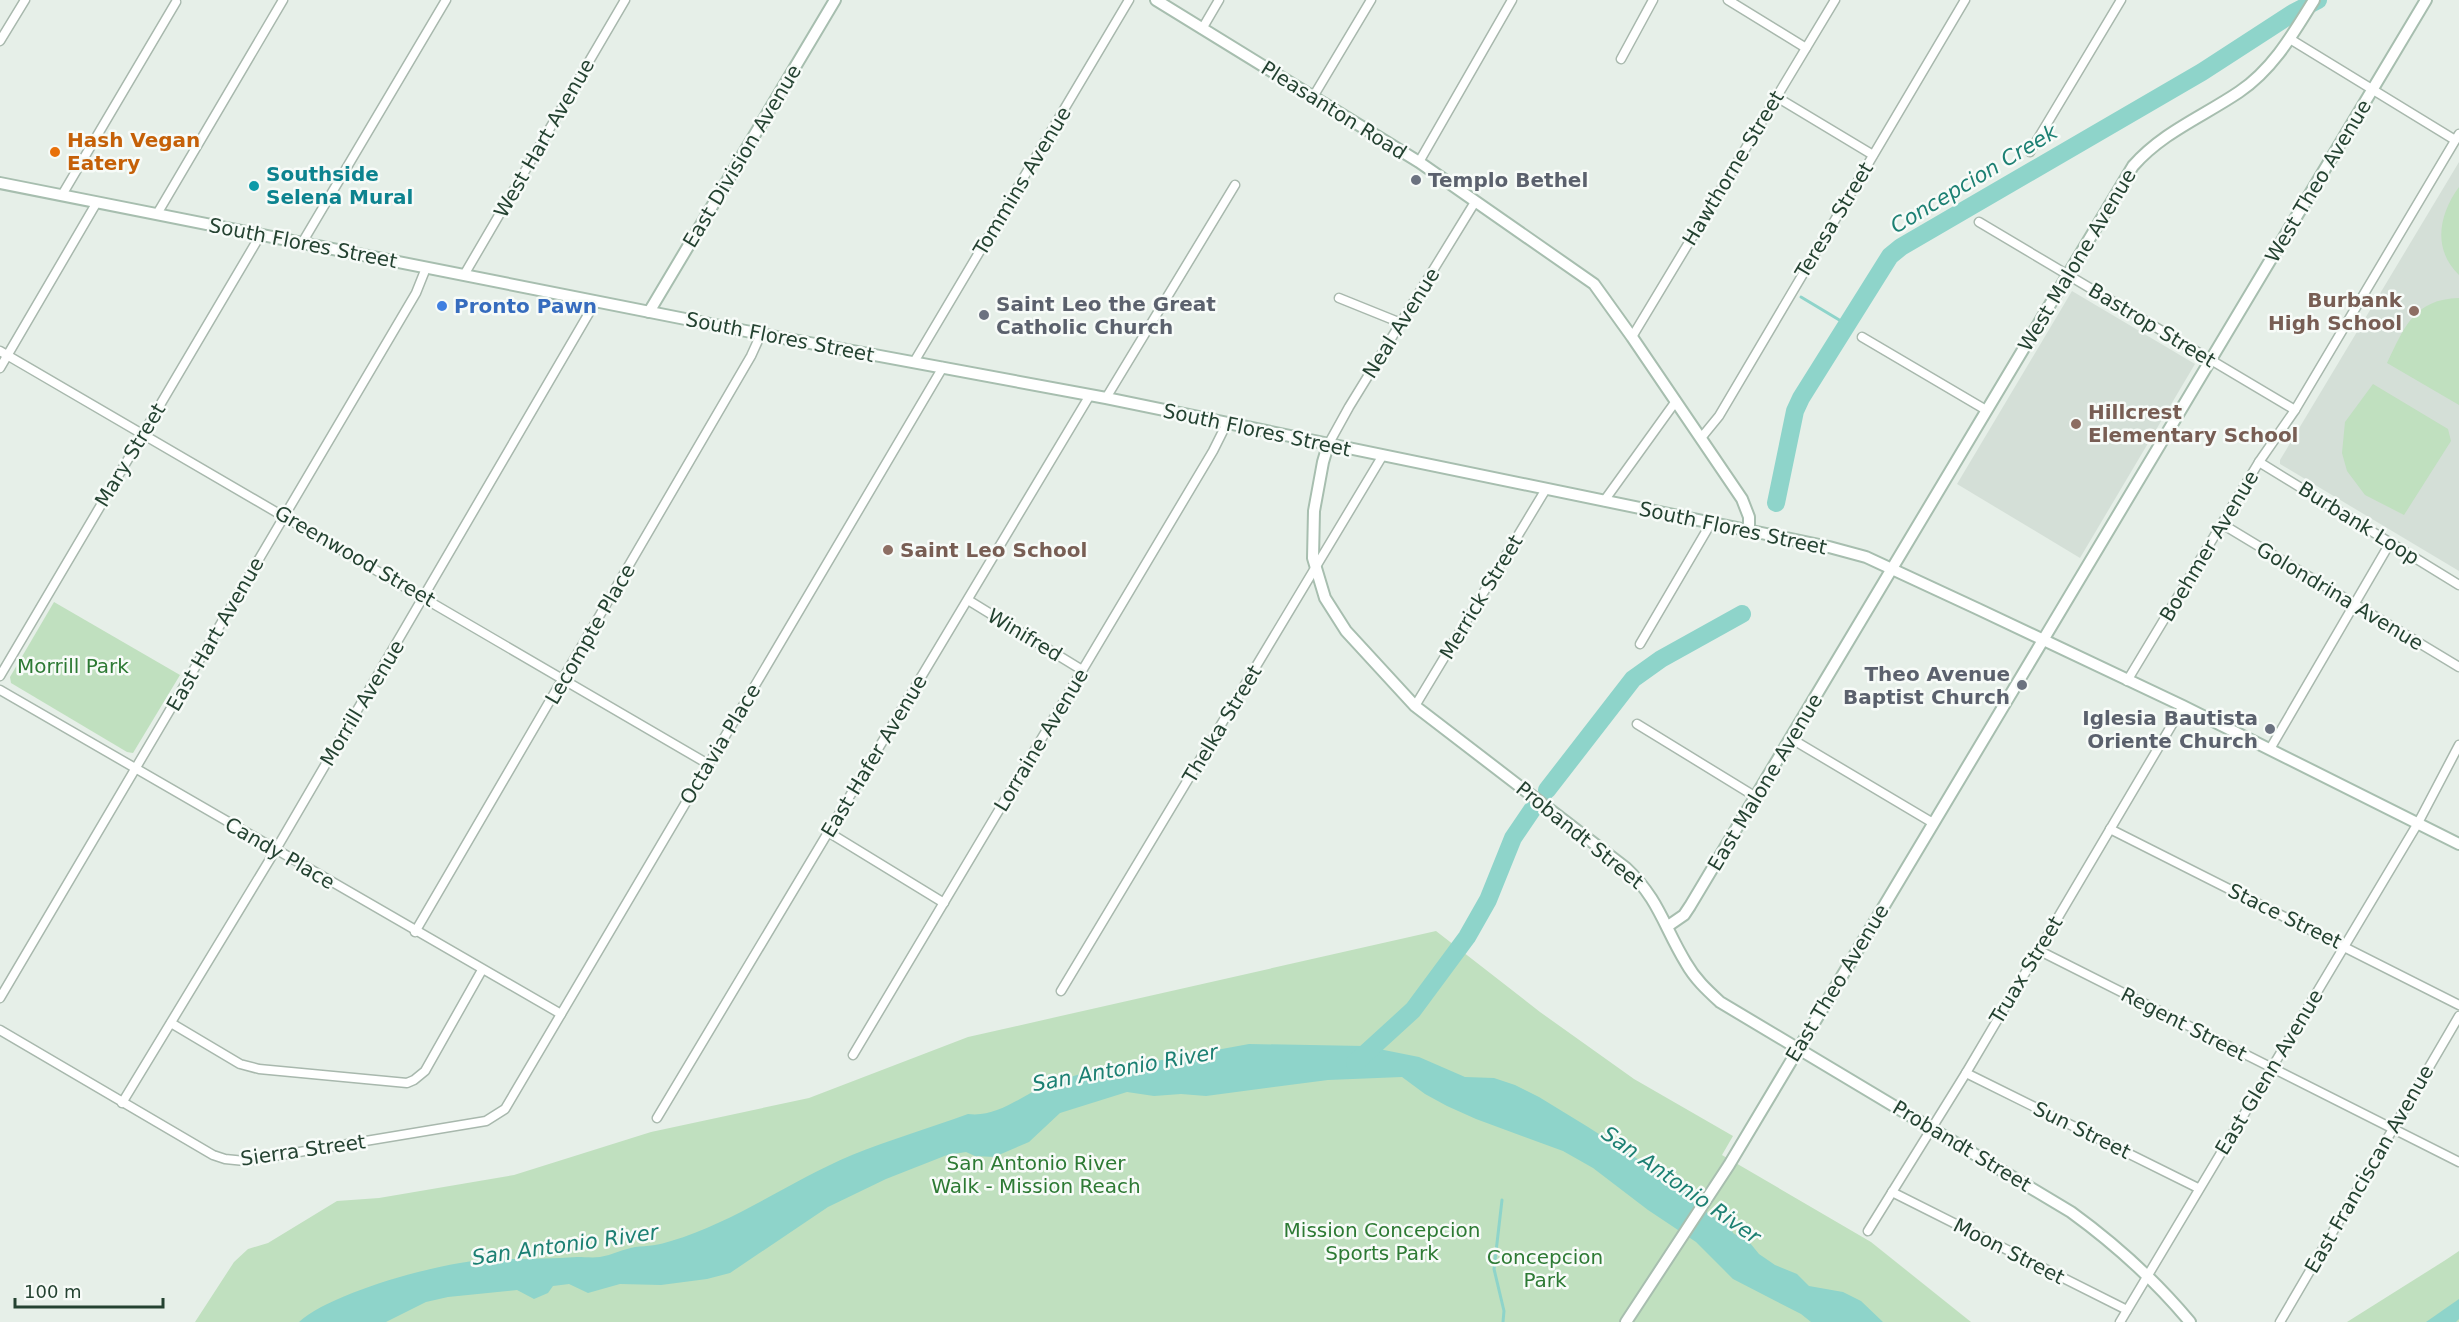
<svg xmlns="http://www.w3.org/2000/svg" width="2459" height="1322" viewBox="0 0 2459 1322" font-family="'DejaVu Sans',sans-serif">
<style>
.built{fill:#d4dfd7}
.green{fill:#c0e0bf}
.water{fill:#8ed4ca}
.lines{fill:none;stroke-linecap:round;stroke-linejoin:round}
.stream{stroke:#8ed4ca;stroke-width:3}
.river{stroke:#8ed4ca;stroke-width:18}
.street-casing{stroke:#a8b8ad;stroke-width:11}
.secondary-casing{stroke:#a7beaf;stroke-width:14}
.street{stroke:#fff;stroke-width:8}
.secondary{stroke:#fff;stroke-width:10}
.food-dot{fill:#e8710a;stroke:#f7fbf8;stroke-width:2}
.worship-dot{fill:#6b7280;stroke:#f7fbf8;stroke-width:2}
.culture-dot{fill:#0f9aa8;stroke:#f7fbf8;stroke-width:2}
.shop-dot{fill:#3f7fe0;stroke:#f7fbf8;stroke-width:2}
.education-dot{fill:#8d6e63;stroke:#f7fbf8;stroke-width:2}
.labels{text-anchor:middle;stroke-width:5;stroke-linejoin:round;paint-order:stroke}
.street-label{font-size:20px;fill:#244231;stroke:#f7fbf8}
.food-label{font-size:20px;font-weight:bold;fill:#c56008;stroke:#f7fbf8;text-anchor:start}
.culture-label{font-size:20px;font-weight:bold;fill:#0d838f;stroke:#f7fbf8;text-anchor:start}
.worship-label{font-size:20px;font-weight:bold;fill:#5b616d;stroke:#f7fbf8;text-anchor:start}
.education-label{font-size:20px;font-weight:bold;fill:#785e54;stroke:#f7fbf8;text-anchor:start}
.shop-label{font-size:20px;font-weight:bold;fill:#366cbe;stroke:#f7fbf8;text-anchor:start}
.park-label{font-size:20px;fill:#2d7a34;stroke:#f7fbf8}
.water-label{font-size:21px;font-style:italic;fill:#1c8073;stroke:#f7fbf8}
</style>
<rect width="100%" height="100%" fill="#e6efe8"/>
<!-- built -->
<g class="built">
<polygon points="2459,162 2459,571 2280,464 2280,460"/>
<polygon points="2072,291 2195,364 2080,558 1957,484"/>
</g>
<!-- green -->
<g class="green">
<path d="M 2459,187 L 2459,275 C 2432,249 2439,214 2459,187 Z"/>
<path d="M 2459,298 L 2459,405 L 2387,363 C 2404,328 2414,299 2459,298 Z"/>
<polygon points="2373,384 2448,429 2451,441 2404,515 2365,495 2347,471 2342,453 2345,422"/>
<polygon points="54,602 180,675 133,753 127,752 11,683 10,677"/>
<polygon points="1436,931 1540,1012 1634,1079 1733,1136 1722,1155 1871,1242 1971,1322 195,1322 234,1262 248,1249 268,1243 337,1201 379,1198 514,1175 651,1132 809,1098 968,1037"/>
<polygon points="2459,1251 2459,1322 2347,1322 2444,1261"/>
</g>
<!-- water -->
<g class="water">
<path d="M 1249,1044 L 1364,1046 L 1419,1057 L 1465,1077 L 1494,1078 L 1515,1085 L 1539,1097 L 1588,1127 L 1689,1192 L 1709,1215 L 1729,1224 L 1733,1233 L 1750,1243 L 1759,1254 L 1775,1265 L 1797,1274 L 1809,1286 L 1843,1292 L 1861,1301 L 1883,1322 L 1811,1322 L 1801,1314 L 1733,1279 L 1696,1242 L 1648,1210 L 1593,1168 L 1563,1151 L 1476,1119 L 1447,1106 L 1425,1094 L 1402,1077 L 1328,1080 L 1206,1096 L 1181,1094 L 1154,1096 L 1127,1092 L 1060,1113 L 1029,1142 L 994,1157 L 975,1156 L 966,1152 L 947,1155 L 886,1179 L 828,1207 L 730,1273 L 707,1279 L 661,1285 L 620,1284 L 588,1293 L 569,1284 L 553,1286 L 548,1293 L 534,1299 L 517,1290 L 448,1297 L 426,1302 L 386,1322 L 299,1322 C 333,1291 448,1260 496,1259 C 523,1259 550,1259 577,1257 C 585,1257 592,1258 600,1257 C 612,1255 623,1249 635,1247 C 647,1246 660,1245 671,1241 C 735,1222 790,1181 852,1155 C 889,1140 929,1128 968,1114 C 999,1118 1024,1093 1052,1083 C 1083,1072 1115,1065 1146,1058 L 1151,1062 Z"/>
<polygon points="2459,1299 2459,1319 2456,1322 2426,1322"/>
</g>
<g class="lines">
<!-- stream -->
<g class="stream">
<polyline points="1801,297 1846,324"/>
<polyline points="1502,1200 1494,1269 1504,1311 1503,1322"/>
</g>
<!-- river -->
<g class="river">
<polyline points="1776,503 1795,411 1801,398 1890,256 1901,247 2202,72 2293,13 2318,0"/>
<polyline points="1547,790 1633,679 1661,659 1742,614"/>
<polyline points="1355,1063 1413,1010 1467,937 1488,900 1513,838 1532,810"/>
</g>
<defs>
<g id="street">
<polyline points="1728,0 1806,48"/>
<polyline points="1202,29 1219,0"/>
<polyline points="2290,39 2455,140"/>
<polyline points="0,41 25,0"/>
<polyline points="1621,59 1653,0"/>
<polyline points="1775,96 1873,155"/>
<polyline points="1313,97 1371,0"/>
<polyline points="2030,152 2121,0"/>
<polyline points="1419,162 1512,0"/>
<polyline points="62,195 176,2"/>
<polyline points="157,214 283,0"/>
<polyline points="1979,222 2295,410"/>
<polyline points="302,243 446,0"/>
<polyline points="464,275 625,0"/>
<polyline points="1339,298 1401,323"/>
<polyline points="1632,337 1835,0"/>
<polyline points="1862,337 1986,410"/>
<polyline points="0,351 708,764"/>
<polyline points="914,362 1129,0"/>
<polyline points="0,368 97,202"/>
<polyline points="1106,398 1235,185"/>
<polyline points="1701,438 1719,416 1965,0"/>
<polyline points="1328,445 1349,407 1475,202"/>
<polyline points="2259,462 2459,585"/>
<polyline points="1604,501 1676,401"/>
<polyline points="2222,524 2459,667"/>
<polyline points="968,600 1082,670"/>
<polyline points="1640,644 1711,523"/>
<polyline points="0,676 261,234"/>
<polyline points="2127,681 2259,462 2295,410 2459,134"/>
<polyline points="0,690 561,1014"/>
<polyline points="1415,706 1546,489"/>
<polyline points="1637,724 1756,797"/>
<polyline points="1790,738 1933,823"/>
<polyline points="2270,749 2390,543"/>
<polyline points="2110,829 2459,1005"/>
<polyline points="828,832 944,903"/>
<polyline points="415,932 751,356 761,334"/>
<polyline points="2038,950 2459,1162"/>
<polyline points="1061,991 1383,455"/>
<polyline points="0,998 416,293 426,268"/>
<polyline points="171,1023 240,1064 259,1069 407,1083 414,1080 425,1071 482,970"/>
<polyline points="0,1030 213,1155 225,1159 245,1161 486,1121 505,1109 943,367"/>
<polyline points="853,1055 1213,451 1227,423"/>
<polyline points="1966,1073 2198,1188"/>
<polyline points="122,1103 275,851 596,301"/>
<polyline points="657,1118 1090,395"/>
<polyline points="1892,1192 2127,1310"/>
<polyline points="1868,1231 1966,1073 2183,706"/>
<polyline points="2120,1322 2418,823 2459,745"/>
<polyline points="2280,1322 2459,1016"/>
</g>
<g id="secondary">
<polyline points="1156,0 1419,162 1594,284 1632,337 1742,499 1749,517 1749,530"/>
<polyline points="0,183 761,334 1106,398 1829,547 1866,557 1978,609 2183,706 2459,844"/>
<polyline points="649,312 835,0"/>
<path d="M 1328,445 L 1323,462 L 1314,511 L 1313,558 L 1325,598 L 1346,631 L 1415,706 L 1626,868 C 1659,899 1664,927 1686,963 C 1695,979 1707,990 1720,1002 L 2071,1212 C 2115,1244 2155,1280 2190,1322"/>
<path d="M 1668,926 L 1684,915 L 1690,906 L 2133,166 C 2163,132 2202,117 2239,92 C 2273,69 2293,34 2314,0"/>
<polyline points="1626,1322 1729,1165 2426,0"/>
</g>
</defs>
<!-- street casing -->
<use href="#street" class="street-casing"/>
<!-- secondary casing -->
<use href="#secondary" class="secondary-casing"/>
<!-- street -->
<use href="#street" class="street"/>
<!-- secondary -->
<use href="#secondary" class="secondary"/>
</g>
<!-- markers -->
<circle class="food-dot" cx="55" cy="152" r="6"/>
<g class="worship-dot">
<circle cx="1416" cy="180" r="6"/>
<circle cx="984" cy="315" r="6"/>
<circle cx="2022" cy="685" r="6"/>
<circle cx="2270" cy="729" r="6"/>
</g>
<circle class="culture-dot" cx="254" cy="186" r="6"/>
<circle class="shop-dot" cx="442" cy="306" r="6"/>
<g class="education-dot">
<circle cx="2414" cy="311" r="6"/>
<circle cx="2076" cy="424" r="6"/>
<circle cx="888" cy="550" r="6"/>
</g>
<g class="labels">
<!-- street labels -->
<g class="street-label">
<text transform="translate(1334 110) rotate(32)" y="7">Pleasanton Road</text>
<text transform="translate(544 138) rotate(-60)" y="7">West Hart Avenue</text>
<text transform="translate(742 156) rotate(-59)" y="7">East Division Avenue</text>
<text transform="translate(1733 168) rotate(-59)" y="7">Hawthorne Street</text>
<text transform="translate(1022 181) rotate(-59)" y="7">Tommins Avenue</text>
<text transform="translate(2318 181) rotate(-59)" y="7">West Theo Avenue</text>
<text transform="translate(1834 220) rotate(-59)" y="7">Teresa Street</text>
<text transform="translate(303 243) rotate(11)" y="7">South Flores Street</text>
<text transform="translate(2077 260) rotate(-59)" y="7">West Malone Avenue</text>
<text transform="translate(1401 323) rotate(-58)" y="7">Neal Avenue</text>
<text transform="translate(2152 325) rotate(31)" y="7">Bastrop Street</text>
<text transform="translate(780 337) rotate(11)" y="7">South Flores Street</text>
<text transform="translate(1257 430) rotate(12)" y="7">South Flores Street</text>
<text transform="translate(130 455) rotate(-59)" y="7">Mary Street</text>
<text transform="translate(2359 523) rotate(32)" y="7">Burbank Loop</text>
<text transform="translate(1733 528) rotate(12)" y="7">South Flores Street</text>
<text transform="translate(2209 546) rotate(-59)" y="7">Boehmer Avenue</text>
<text transform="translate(355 556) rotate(30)" y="7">Greenwood Street</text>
<text transform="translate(2340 596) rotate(31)" y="7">Golondrina Avenue</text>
<text transform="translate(1481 597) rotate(-59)" y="7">Merrick Street</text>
<text transform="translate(215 634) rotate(-60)" y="7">East Hart Avenue</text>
<text transform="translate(590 634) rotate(-60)" y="7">Lecompte Place</text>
<text transform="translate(1025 635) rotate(31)" y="7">Winifred</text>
<text transform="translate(362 703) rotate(-59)" y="7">Morrill Avenue</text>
<text transform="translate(1222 724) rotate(-59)" y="7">Thelka Street</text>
<text transform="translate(1041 740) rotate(-59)" y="7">Lorraine Avenue</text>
<text transform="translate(720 744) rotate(-59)" y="7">Octavia Place</text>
<text transform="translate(874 756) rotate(-59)" y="7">East Hafer Avenue</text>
<text transform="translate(1765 782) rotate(-59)" y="7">East Malone Avenue</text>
<text transform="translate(1580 835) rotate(39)" y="7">Probandt Street</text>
<text transform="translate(280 853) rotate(30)" y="7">Candy Place</text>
<text transform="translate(2285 916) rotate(26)" y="7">Stace Street</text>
<text transform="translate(2026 970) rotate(-59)" y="7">Truax Street</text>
<text transform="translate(1837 983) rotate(-59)" y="7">East Theo Avenue</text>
<text transform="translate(2184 1024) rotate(27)" y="7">Regent Street</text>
<text transform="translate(2269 1072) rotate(-59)" y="7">East Glenn Avenue</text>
<text transform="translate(2082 1130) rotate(26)" y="7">Sun Street</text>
<text transform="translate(1962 1146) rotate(31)" y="7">Probandt Street</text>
<text transform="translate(303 1150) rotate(-8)" y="7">Sierra Street</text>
<text transform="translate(2369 1169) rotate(-60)" y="7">East Franciscan Avenue</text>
<text transform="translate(2009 1251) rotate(27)" y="7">Moon Street</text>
</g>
<!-- food labels -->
<g class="food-label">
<text x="67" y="147">Hash Vegan<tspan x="67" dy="23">Eatery</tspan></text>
</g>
<!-- culture labels -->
<g class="culture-label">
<text x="266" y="181">Southside<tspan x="266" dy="23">Selena Mural</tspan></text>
</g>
<!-- worship labels -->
<g class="worship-label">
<text x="1428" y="187">Templo Bethel</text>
<text x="996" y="311">Saint Leo the Great<tspan x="996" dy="23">Catholic Church</tspan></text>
<text x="2010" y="681" text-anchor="end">Theo Avenue<tspan x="2010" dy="23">Baptist Church</tspan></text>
<text x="2258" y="725" text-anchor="end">Iglesia Bautista<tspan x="2258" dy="23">Oriente Church</tspan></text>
</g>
<!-- education labels -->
<g class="education-label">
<text x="2402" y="307" text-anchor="end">Burbank<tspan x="2402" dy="23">High School</tspan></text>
<text x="2088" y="419">Hillcrest<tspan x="2088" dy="23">Elementary School</tspan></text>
<text x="900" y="557">Saint Leo School</text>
</g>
<!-- shop labels -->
<g class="shop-label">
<text x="454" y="313">Pronto Pawn</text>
</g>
<!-- park labels -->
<g class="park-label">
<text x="73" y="673">Morrill Park</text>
<text x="1036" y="1170">San Antonio River<tspan x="1036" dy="23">Walk - Mission Reach</tspan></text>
<text x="1382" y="1237">Mission Concepcion<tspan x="1382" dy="23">Sports Park</tspan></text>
<text x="1545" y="1264">Concepcion<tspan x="1545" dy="23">Park</tspan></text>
</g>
<!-- water labels -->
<g class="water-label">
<text transform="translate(1974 179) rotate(-31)" y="7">Concepcion Creek</text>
<text transform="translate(1125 1068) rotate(-10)" y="7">San Antonio River</text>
<text transform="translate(1681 1185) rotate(35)" y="7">San Antonio River</text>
<text transform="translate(565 1245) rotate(-8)" y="7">San Antonio River</text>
</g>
</g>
<!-- scale -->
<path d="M15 1298v9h148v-9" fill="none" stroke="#244231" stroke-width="3"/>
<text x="24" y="1298" font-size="18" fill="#244231" stroke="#f7fbf8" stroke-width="4.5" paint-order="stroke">100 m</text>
</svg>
